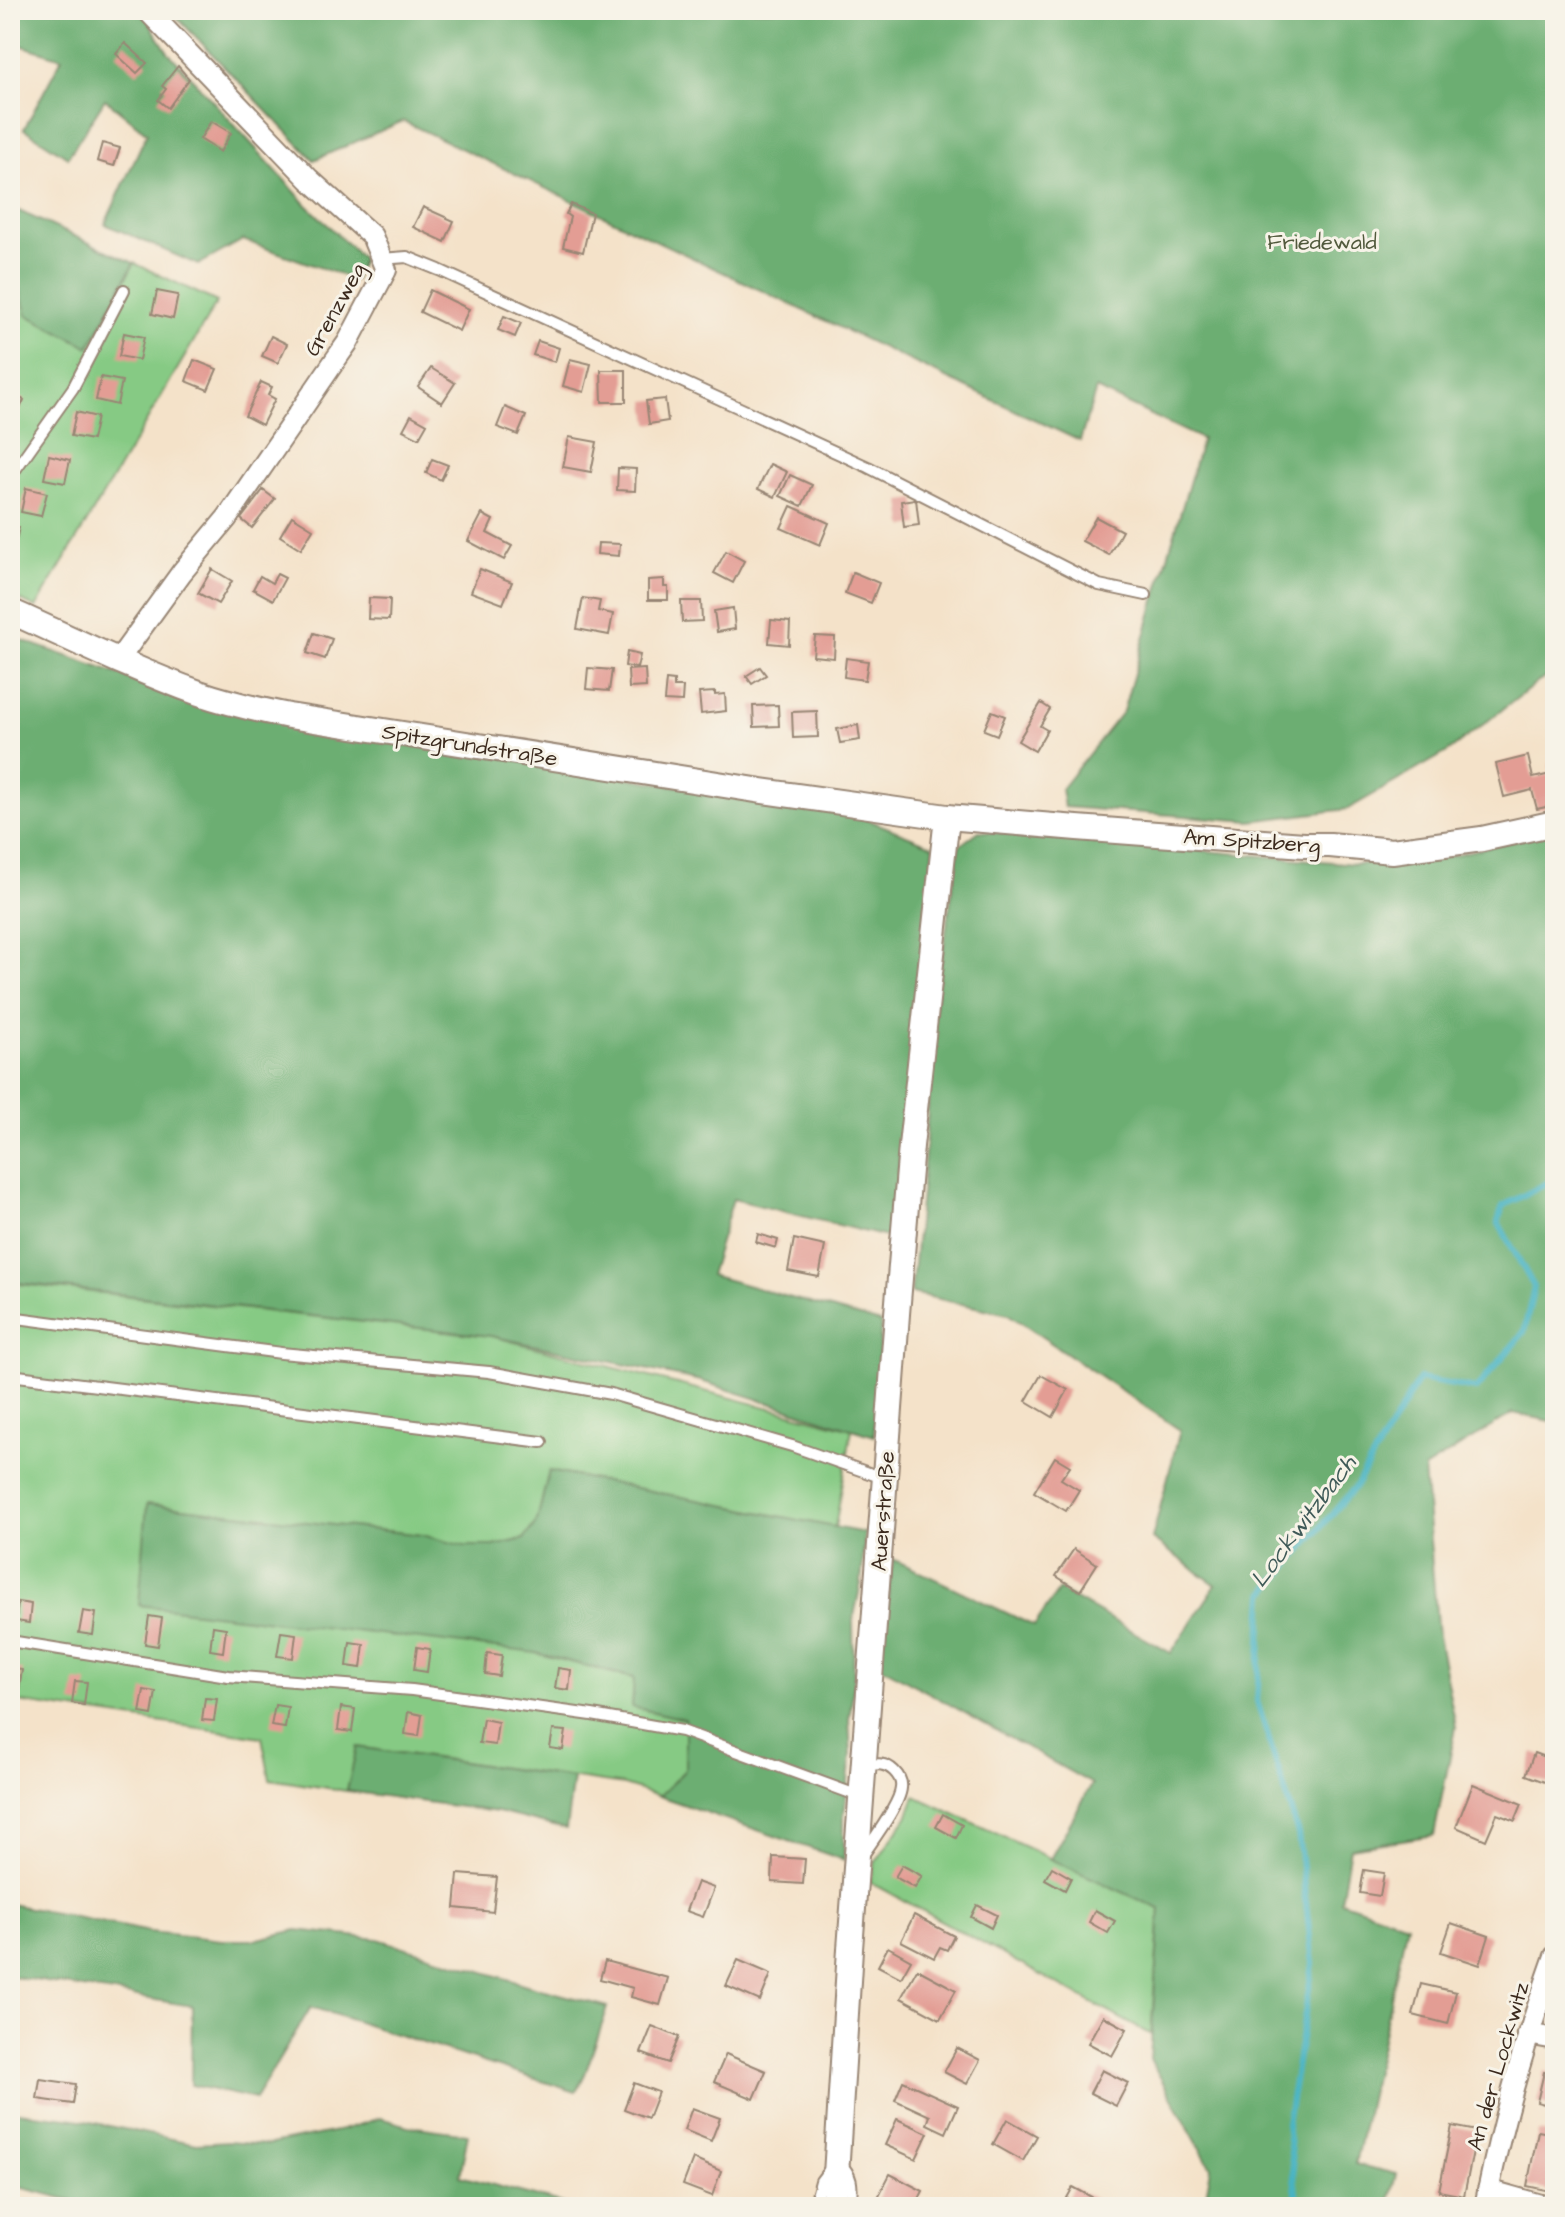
<svg xmlns="http://www.w3.org/2000/svg" width="1565" height="2217" viewBox="0 0 1565 2217" font-family="'Architects Daughter',sans-serif">
<style>
.green{fill:#86ca84;stroke:#607a51;stroke-width:2}
.forest{fill:#6cae72;stroke:#546c48;stroke-width:2}
.lines{fill:none;stroke-linecap:round;stroke-linejoin:round}
.stream{stroke:#46b3c3;stroke-width:6}
.building{fill:#e39d94}
.service-casing{stroke:#988674;stroke-width:14}
.minor-casing{stroke:#988674;stroke-width:24}
.tertiary-casing{stroke:#988674;stroke-width:28}
.service{stroke:#fff;stroke-width:10}
.minor{stroke:#fff;stroke-width:20}
.tertiary{stroke:#fff;stroke-width:24}
.labels{text-anchor:middle;stroke-width:6;stroke-linejoin:round;paint-order:stroke}
.park-label{font-size:22px;fill:#525a3d;stroke:#f7f3e8}
.street-label{font-size:22px;fill:#3b2a1e;stroke:#f7f3e8}
.water-label{font-size:24px;font-style:italic;fill:#3f5a58;stroke:#f7f3e8}
</style>
<rect width="100%" height="100%" fill="#f7f3e8"/>
<filter id="ink" filterUnits="userSpaceOnUse"><feTurbulence type="fractalNoise" baseFrequency=".0125" numOctaves="2"/><feDisplacementMap in="SourceGraphic" scale="16" xChannelSelector="R" yChannelSelector="G"/><feConvolveMatrix kernelMatrix="1 2 1 2 8 2 1 2 1" color-interpolation-filters="sRGB"/></filter>
<filter id="wash" filterUnits="userSpaceOnUse"><feTurbulence type="fractalNoise" baseFrequency=".006" numOctaves="4" result="noise"/><feDisplacementMap in="SourceGraphic" scale="32" xChannelSelector="R" yChannelSelector="G"/><feGaussianBlur stdDeviation="1.8" result="paint"/><feColorMatrix in="noise" values="0 0 0 0 0 0 0 0 0 0 0 0 0 0 0 0 0 1.4 0 .05"/><feComposite in="paint" operator="in"/></filter>
<g filter="url(#wash)">
<rect width="100%" height="100%" fill="#f4e2c9"/>
<!-- green -->
<g class="green">
<polygon points="134,263 217,302 36,608 10,595 10,267 90,346"/>
<polygon points="10,1283 491,1336 852,1429 835,1527 549,1471 537,1521 524,1539 494,1546 464,1547 422,1535 147,1504 536,1653 635,1679 632,1707 685,1719 685,1770 659,1796 624,1785 358,1747 347,1791 270,1779 262,1737 10,1701"/>
<polygon points="915,1796 1160,1909 1151,2035 870,1882 875,1863 907,1817"/>
</g>
<!-- forest -->
<g class="forest">
<polygon points="10,10 141,10 168,52 307,205 362,258 355,280 243,240 198,265 105,224 147,133 105,99 68,157 24,129 62,58 10,42"/>
<polygon points="170,10 1555,10 1555,673 1538,682 1449,751 1348,809 1251,821 1064,807 1061,789 1123,711 1202,439 1096,389 1080,441 403,121 314,160"/>
<polygon points="10,207 134,263 89,347 27,315 14,270 10,267"/>
<polygon points="10,636 217,709 861,817 934,846 891,1238 733,1199 710,1275 881,1323 874,1436 701,1381 491,1336 10,1282"/>
<polygon points="979,831 1355,864 1424,862 1555,831 1555,1422 1513,1413 1424,1469 1438,1636 1456,1727 1434,1835 1350,1848 1341,1901 1407,1924 1355,2164 1396,2174 1388,2207 1204,2207 1211,2168 1150,2059 1160,1909 1050,1859 1092,1784 879,1665 893,1559 1034,1626 1059,1590 1171,1653 1216,1585 1152,1539 1180,1430 1008,1314 911,1293 925,1153 935,1004 959,846"/>
<polygon points="549,1471 865,1533 861,1583 853,1621 854,1686 849,1719 851,1755 844,1815 844,1860 659,1796 685,1770 685,1719 632,1707 634,1678 536,1653 139,1605 147,1504 422,1535 464,1546 494,1546 524,1539 537,1521"/>
<polygon points="357,1747 573,1778 566,1829 497,1812 347,1791"/>
<polygon points="10,1904 150,1932 222,1940 254,1940 297,1930 378,1939 530,1986 608,2007 585,2074 576,2092 311,2007 255,2099 191,2085 192,2006 10,1976"/>
<polygon points="10,2111 76,2119 196,2144 228,2142 266,2145 342,2130 380,2118 409,2126 468,2134 460,2176 576,2207 100,2207 10,2185"/>
</g>
<g class="lines">
<!-- stream -->
<polyline class="stream" points="1298,2207 1287,2124 1313,1964 1298,1834 1257,1701 1264,1594 1356,1486 1419,1379 1476,1389 1524,1332 1534,1287 1498,1222 1503,1206 1555,1179"/>
</g>
<g id="blocks">
<!-- building -->
<g class="building">
<polygon points="125,43 147,63 137,73 116,54"/>
<polygon points="178,66 189,79 168,108 158,100 166,89 162,86"/>
<polygon points="211,121 231,133 220,152 200,139"/>
<polygon points="102,143 120,148 114,166 97,161"/>
<polygon points="571,204 592,213 583,252 563,247 570,217 566,214"/>
<polygon points="423,207 454,221 445,242 413,227"/>
<polygon points="430,290 469,309 459,331 420,312"/>
<polygon points="157,291 178,295 173,319 152,314"/>
<polygon points="504,316 521,323 515,337 498,330"/>
<polygon points="124,333 144,337 139,360 119,356"/>
<polygon points="271,336 287,344 278,363 262,356"/>
<polygon points="538,341 559,348 555,362 533,355"/>
<polygon points="570,359 591,364 584,392 563,386"/>
<polygon points="194,360 217,369 208,390 186,381"/>
<polygon points="431,368 455,383 442,403 418,387"/>
<polygon points="601,370 626,370 626,402 602,402"/>
<polygon points="101,377 122,381 117,405 96,400"/>
<polygon points="261,382 272,387 268,395 275,399 262,425 245,416"/>
<polygon points="10,393 24,400 10,430"/>
<polygon points="665,399 668,421 649,424 646,401"/>
<polygon points="505,407 526,416 518,435 497,427"/>
<polygon points="76,412 97,417 92,440 71,436"/>
<polygon points="411,415 427,424 419,438 403,430"/>
<polygon points="569,437 597,442 591,472 563,467"/>
<polygon points="49,455 70,460 65,483 44,479"/>
<polygon points="432,459 448,465 441,480 426,473"/>
<polygon points="770,464 787,472 775,497 758,489"/>
<polygon points="618,468 636,469 635,491 617,490"/>
<polygon points="790,475 812,485 802,506 780,496"/>
<polygon points="26,488 47,493 41,516 21,512"/>
<polygon points="263,490 275,499 252,528 241,519"/>
<polygon points="916,499 919,525 904,527 901,501"/>
<polygon points="791,506 829,523 820,545 781,528"/>
<polygon points="482,514 493,520 487,533 512,546 504,560 468,541"/>
<polygon points="292,516 313,529 301,549 280,536"/>
<polygon points="1096,517 1122,531 1109,555 1082,541"/>
<polygon points="10,525 19,527 14,550 10,549"/>
<polygon points="598,543 620,544 619,556 597,554"/>
<polygon points="726,551 744,561 733,583 714,573"/>
<polygon points="212,569 232,581 218,604 198,593"/>
<polygon points="480,569 512,582 503,604 471,592"/>
<polygon points="853,572 879,583 871,603 845,593"/>
<polygon points="277,574 285,578 273,600 253,589 260,576 272,583"/>
<polygon points="664,579 664,587 668,587 668,600 648,600 648,580"/>
<polygon points="369,598 390,599 389,620 368,619"/>
<polygon points="583,598 600,601 598,611 613,614 609,635 577,629"/>
<polygon points="681,601 701,601 702,621 682,622"/>
<polygon points="733,608 735,629 717,632 714,611"/>
<polygon points="771,620 790,622 789,645 769,643"/>
<polygon points="314,633 332,639 325,659 307,653"/>
<polygon points="815,636 835,637 834,658 813,656"/>
<polygon points="627,652 640,655 637,668 625,666"/>
<polygon points="846,658 868,661 865,680 844,677"/>
<polygon points="760,667 766,675 752,684 746,676"/>
<polygon points="588,668 612,670 609,691 586,689"/>
<polygon points="645,669 646,687 629,688 628,670"/>
<polygon points="666,680 674,681 674,687 683,687 682,702 664,701"/>
<polygon points="715,692 715,695 725,694 726,711 701,714 699,693"/>
<polygon points="1041,703 1050,709 1040,726 1047,730 1035,751 1018,741"/>
<polygon points="778,705 779,726 754,727 753,706"/>
<polygon points="817,711 818,737 793,738 792,712"/>
<polygon points="992,711 1005,716 997,735 984,730"/>
<polygon points="858,725 860,740 840,743 837,729"/>
<polygon points="1528,756 1533,778 1551,774 1549,764 1555,762 1555,805 1537,809 1532,790 1504,797 1496,764"/>
<polygon points="758,1234 778,1240 776,1248 756,1242"/>
<polygon points="794,1239 825,1246 819,1277 788,1271"/>
<polygon points="1041,1375 1068,1390 1053,1417 1026,1401"/>
<polygon points="1055,1457 1070,1466 1061,1479 1079,1490 1066,1511 1034,1492"/>
<polygon points="1074,1549 1097,1564 1080,1591 1056,1576"/>
<polygon points="18,1602 31,1604 29,1623 16,1621"/>
<polygon points="83,1611 96,1613 93,1635 79,1633"/>
<polygon points="149,1616 162,1618 158,1646 145,1644"/>
<polygon points="213,1626 226,1628 223,1652 210,1650"/>
<polygon points="281,1632 296,1634 293,1658 277,1656"/>
<polygon points="350,1642 364,1644 361,1668 347,1666"/>
<polygon points="417,1647 430,1649 427,1672 414,1670"/>
<polygon points="487,1653 502,1655 499,1676 485,1674"/>
<polygon points="10,1668 22,1670 19,1691 10,1690"/>
<polygon points="558,1668 571,1670 569,1690 555,1688"/>
<polygon points="75,1681 87,1682 84,1705 72,1703"/>
<polygon points="144,1690 156,1692 152,1715 140,1713"/>
<polygon points="205,1698 217,1699 214,1721 202,1720"/>
<polygon points="275,1705 288,1707 285,1728 271,1726"/>
<polygon points="341,1707 355,1709 352,1732 338,1730"/>
<polygon points="408,1712 422,1715 419,1736 405,1734"/>
<polygon points="483,1719 498,1722 495,1745 479,1743"/>
<polygon points="553,1730 566,1731 563,1750 550,1748"/>
<polygon points="1534,1753 1555,1761 1555,1771 1550,1784 1526,1775"/>
<polygon points="1473,1784 1522,1804 1515,1821 1497,1814 1486,1840 1456,1827"/>
<polygon points="943,1814 962,1825 956,1838 936,1827"/>
<polygon points="773,1857 805,1859 803,1884 772,1882"/>
<polygon points="902,1865 922,1876 915,1888 895,1877"/>
<polygon points="1052,1867 1071,1878 1065,1890 1045,1879"/>
<polygon points="1364,1870 1384,1873 1380,1896 1360,1893"/>
<polygon points="458,1874 497,1877 493,1912 455,1908"/>
<polygon points="697,1882 714,1888 703,1917 686,1911"/>
<polygon points="977,1905 997,1915 991,1928 971,1917"/>
<polygon points="1095,1910 1115,1921 1108,1933 1089,1922"/>
<polygon points="914,1915 954,1936 947,1950 940,1947 934,1958 901,1941"/>
<polygon points="1451,1923 1489,1936 1480,1965 1441,1952"/>
<polygon points="888,1947 911,1960 901,1978 878,1966"/>
<polygon points="738,1960 771,1974 760,2001 726,1986"/>
<polygon points="605,1961 668,1978 660,2005 631,1997 633,1988 600,1979"/>
<polygon points="917,1969 956,1990 940,2019 901,1998"/>
<polygon points="1421,1984 1456,1992 1448,2024 1413,2015"/>
<polygon points="1103,2016 1127,2029 1112,2056 1088,2043"/>
<polygon points="652,2026 679,2037 668,2063 641,2053"/>
<polygon points="957,2048 980,2060 967,2084 944,2072"/>
<polygon points="726,2054 766,2071 754,2099 714,2082"/>
<polygon points="1102,2070 1128,2083 1116,2106 1090,2093"/>
<polygon points="1544,2072 1555,2075 1555,2107 1537,2102"/>
<polygon points="40,2079 76,2084 73,2104 37,2099"/>
<polygon points="903,2081 958,2106 946,2133 927,2124 930,2116 895,2100"/>
<polygon points="634,2083 658,2092 648,2118 624,2109"/>
<polygon points="692,2108 720,2118 711,2141 684,2130"/>
<polygon points="897,2119 928,2133 916,2159 885,2145"/>
<polygon points="1007,2119 1037,2136 1023,2161 993,2144"/>
<polygon points="1452,2126 1477,2131 1464,2196 1439,2191"/>
<polygon points="1538,2131 1555,2134 1555,2192 1527,2186"/>
<polygon points="693,2159 721,2171 712,2196 683,2185"/>
<polygon points="890,2174 923,2191 915,2207 883,2207 875,2203"/>
<polygon points="1073,2187 1097,2200 1093,2207 1062,2207"/>
</g>
</g>
</g>
<g filter="url(#ink)">
<use href="#blocks" fill-opacity="0" stroke="#988674" stroke-width="2"/>
<g class="lines">
<defs>
<g id="service">
<polyline points="381,259 407,257 439,270 868,467 1099,585 1146,595"/>
<polyline points="10,477 73,388 124,290"/>
<polyline points="10,1317 281,1353 489,1372 611,1394 792,1446 883,1478"/>
<polyline points="10,1375 542,1442"/>
<polyline points="10,1641 228,1676 412,1690 592,1715 682,1731 859,1796"/>
<path d="M 863,1855 C 873,1840 900,1804 901,1788 C 902,1782 899,1776 894,1771 C 885,1762 877,1764 865,1766"/>
<path d="M 839,2162 C 854,2177 852,2187 851,2207"/>
<polyline points="814,2207 821,2181 830,2169"/>
</g>
<g id="minor">
<polyline points="119,659 182,572 227,518 336,359 348,342 386,270 372,236 309,179 147,10"/>
<polyline points="1528,2034 1555,2039"/>
<polyline points="1488,2190 1548,2207"/>
<path d="M 1485,2207 C 1501,2122 1526,2038 1555,1956"/>
</g>
<g id="tertiary">
<path d="M 10,611 C 72,639 135,670 199,693 C 228,703 259,710 289,716 L 762,791 L 947,817 L 1077,828 L 1304,845 L 1330,845 L 1392,851 L 1482,839 L 1555,823"/>
<polyline points="834,2207 850,1949 897,1314 911,1146 947,817"/>
</g>
</defs>
<!-- service casing -->
<use href="#service" class="service-casing"/>
<!-- minor casing -->
<use href="#minor" class="minor-casing"/>
<!-- tertiary casing -->
<use href="#tertiary" class="tertiary-casing"/>
<!-- service -->
<use href="#service" class="service"/>
<!-- minor -->
<use href="#minor" class="minor"/>
<!-- tertiary -->
<use href="#tertiary" class="tertiary"/>
</g>
</g>
<g class="labels">
<!-- park labels -->
<g class="park-label">
<text x="1322" y="249">Friedewald</text>
</g>
<!-- street labels -->
<g class="street-label">
<text transform="translate(334 309) rotate(-61)" y="8">Grenzweg</text>
<text transform="translate(470 744) rotate(9)" y="8">Spitzgrundstraße</text>
<text transform="translate(1252 840) rotate(4)" y="8">Am Spitzberg</text>
<text transform="translate(882 1511) rotate(-86)" y="8">Auerstraße</text>
<text transform="translate(1497 2066) rotate(-74)" y="8">An der Lockwitz</text>
</g>
<!-- water labels -->
<g class="water-label">
<text transform="translate(1303 1521) rotate(-53)" y="8">Lockwitzbach</text>
</g>
</g>
<!-- margin -->
<rect width="1565" height="2217" fill="none" stroke="#f7f3e8" stroke-width="40"/>
</svg>
